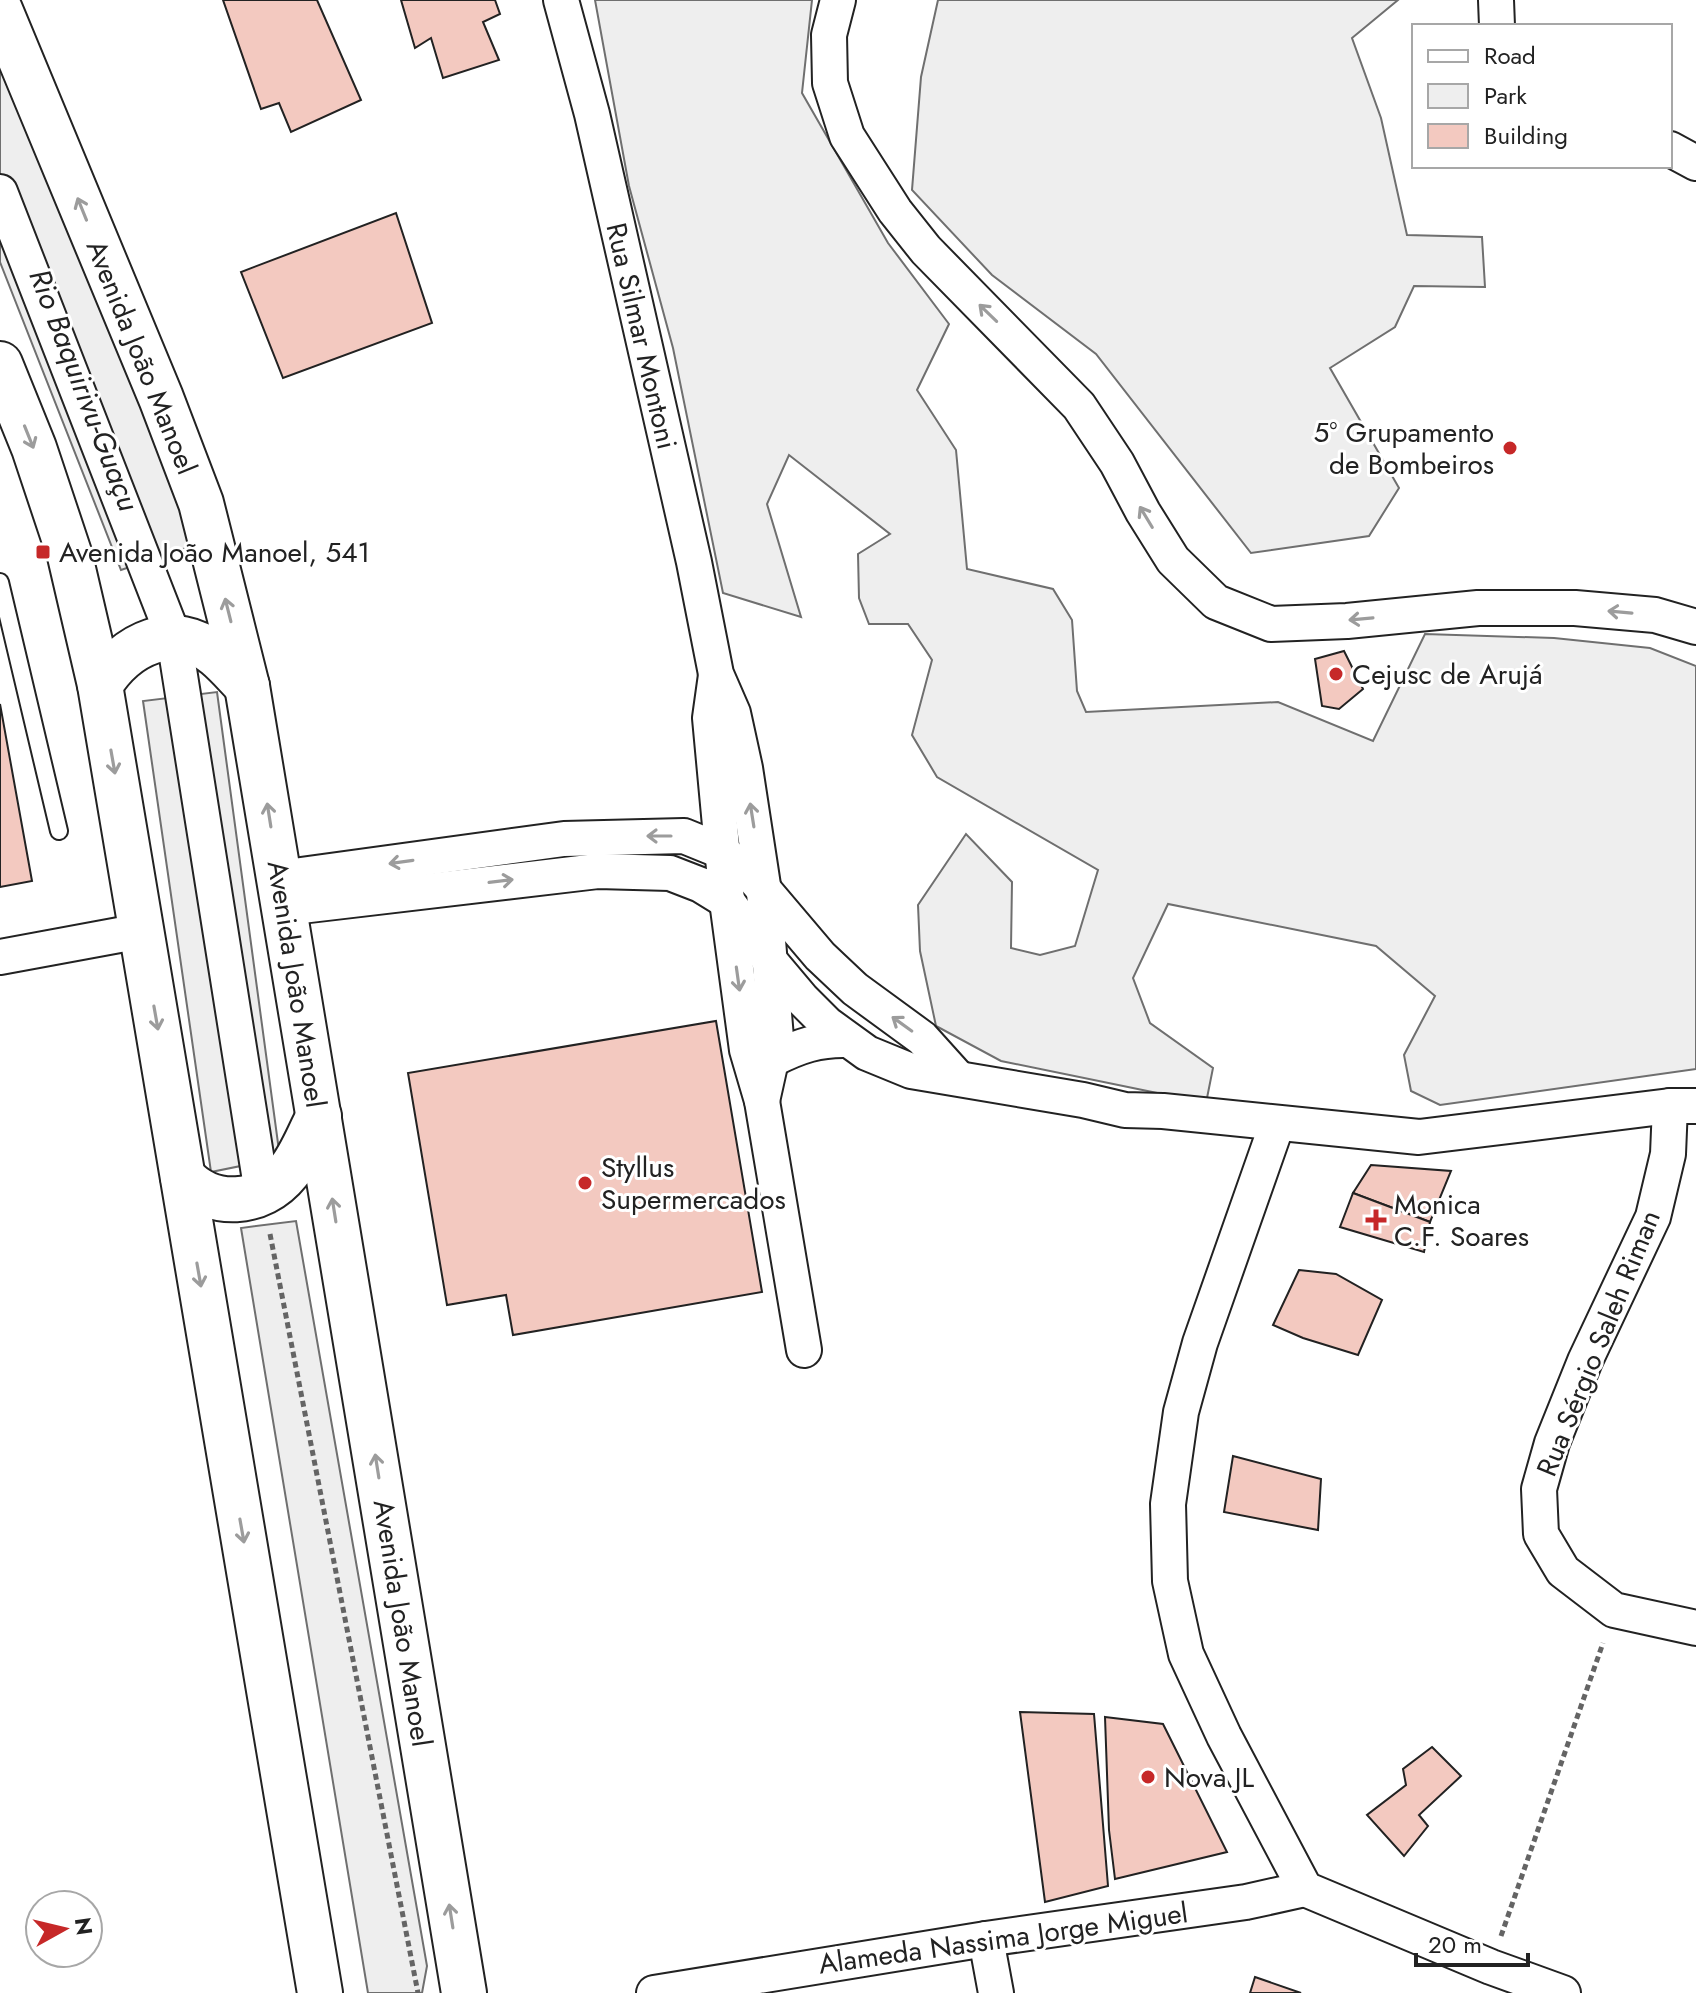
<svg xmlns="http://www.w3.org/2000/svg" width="1696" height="1993" viewBox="0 0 1696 1993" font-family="Jost,sans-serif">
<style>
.green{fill:#eee;stroke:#6f6f6f;stroke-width:2}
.building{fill:#f3c9c0;stroke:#222;stroke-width:2}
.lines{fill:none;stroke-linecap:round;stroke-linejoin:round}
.lane-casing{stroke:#222;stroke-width:20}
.street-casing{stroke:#222;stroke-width:38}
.primary-casing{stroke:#222;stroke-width:48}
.path{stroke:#646464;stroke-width:5;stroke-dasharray:6 4;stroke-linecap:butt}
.lane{stroke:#fff;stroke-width:16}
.street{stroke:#fff;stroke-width:34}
.primary{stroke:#fff;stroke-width:44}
.oneway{stroke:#9c9c9c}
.poi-dot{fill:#c62828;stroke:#fff;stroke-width:3}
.labels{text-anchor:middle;stroke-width:6;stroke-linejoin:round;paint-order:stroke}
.street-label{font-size:28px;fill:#222;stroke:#fff}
.poi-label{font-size:28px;fill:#222;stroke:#fff;text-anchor:start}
.water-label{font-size:30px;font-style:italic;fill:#222;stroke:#fff}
</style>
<rect width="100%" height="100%" fill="#fff"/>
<!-- green -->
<g class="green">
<polygon points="595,0 812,0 802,93 888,243 949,324 917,390 956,450 967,569 1053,589 1072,620 1077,691 1086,712 1278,702 1373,741 1425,634 1554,638 1650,648 1696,666 1696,1069 1440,1105 1411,1091 1404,1055 1435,996 1376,946 1168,904 1133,978 1150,1023 1213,1068 1206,1103 1001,1061 936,1026 920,951 918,905 966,834 1012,882 1011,948 1040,955 1075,946 1098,870 937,777 912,735 932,660 908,624 869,624 859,598 858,554 890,534 789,455 767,504 801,617 723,593 673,348 629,186"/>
<polygon points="938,0 1398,0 1352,38 1381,118 1407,235 1482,237 1485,287 1414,286 1395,327 1330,368 1399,488 1369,536 1251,553 1096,354 992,275 912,190 921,77"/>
<polygon points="0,42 139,387 192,546 121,570 0,262"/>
<polygon points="217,692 280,1158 211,1172 143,701"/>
<polygon points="296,1221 427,1966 422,1993 368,1993 241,1228"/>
</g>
<!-- building -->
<g class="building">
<polygon points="223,0 317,0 361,100 291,132 279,103 261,109"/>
<polygon points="401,0 495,0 500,14 483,22 499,60 443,78 431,38 415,48"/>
<polygon points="396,213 432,323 283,378 241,272"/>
<polygon points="1344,651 1363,689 1339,709 1322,706 1315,659"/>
<polygon points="0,704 32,881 0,887"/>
<polygon points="716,1021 762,1292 513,1335 506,1295 447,1305 408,1073"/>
<polygon points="1371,1165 1451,1171 1430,1222 1353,1193"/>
<polygon points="1353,1193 1430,1222 1424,1252 1340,1227"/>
<polygon points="1299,1270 1336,1274 1382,1300 1358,1355 1303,1338 1273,1325"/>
<polygon points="1233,1456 1321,1479 1318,1530 1224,1512"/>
<polygon points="1020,1712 1094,1714 1108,1886 1045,1902"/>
<polygon points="1105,1717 1163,1724 1227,1852 1115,1879 1109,1830"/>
<polygon points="1432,1747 1461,1776 1419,1815 1428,1826 1404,1856 1367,1815 1406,1785 1403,1769"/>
<polygon points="1255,1977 1301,1993 1250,1993"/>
</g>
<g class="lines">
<defs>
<polyline id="lane" points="0,582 59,831"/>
<g id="street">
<polyline points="561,0 592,114 694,562 716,674 733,713 745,768 764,892 776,1038 762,1101"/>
<polyline points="838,0 829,35 830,83 847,136 895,211 926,250 1079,406 1117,463 1143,512 1173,560 1216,602 1271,624 1347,621 1478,608 1575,608 1655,615 1696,627"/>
<polyline points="1496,0 1497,26"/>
<polyline points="1670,149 1696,163"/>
<polyline points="0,192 174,638 262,1193"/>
<polyline points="716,675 710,718 727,901 747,1050 762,1101 804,1350"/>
<polyline points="279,878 564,839 684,836 721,851 753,877 820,956 855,989 922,1038 958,1078"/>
<polyline points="284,908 598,871 670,873 701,885 727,901 770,961 802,999 827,1024 867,1053 911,1071 1083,1100 1125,1110 1163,1111 1419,1137 1670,1106 1696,1106"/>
<polyline points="0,957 141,931"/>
<path d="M 773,1059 C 799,1046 819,1039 848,1040"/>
<polyline points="1670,1106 1668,1154 1653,1217 1585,1361 1552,1443 1539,1489 1541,1534 1563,1571 1614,1610 1696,1628"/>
<polyline points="1277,1124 1200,1343 1181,1412 1168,1504 1170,1581 1186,1654 1224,1736 1305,1889 1491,1967 1563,1993"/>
<polyline points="986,1939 996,1993"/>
<polyline points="654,1993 986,1939 1246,1902 1305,1889"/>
</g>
<g id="primary">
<polyline points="0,10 161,398 201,503 247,686 464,1993"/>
<polyline points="0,364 34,448 70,556 100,685 320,1993"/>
<path d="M 100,685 C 126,644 173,620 216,655 C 227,664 237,676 247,686"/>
<path d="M 183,1177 C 212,1209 261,1206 288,1172 C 301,1157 309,1134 319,1116"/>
</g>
</defs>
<!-- lane casing -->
<use href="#lane" class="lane-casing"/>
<!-- street casing -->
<use href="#street" class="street-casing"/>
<!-- primary casing -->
<use href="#primary" class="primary-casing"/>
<!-- path -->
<g class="path">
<polyline points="270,1234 418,1993"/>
<polyline points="1501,1936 1603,1643"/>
</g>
<!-- lane -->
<use href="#lane" class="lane"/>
<!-- street -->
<use href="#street" class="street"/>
<!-- primary -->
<use href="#primary" class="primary"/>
</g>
<!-- one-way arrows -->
<defs><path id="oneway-shaft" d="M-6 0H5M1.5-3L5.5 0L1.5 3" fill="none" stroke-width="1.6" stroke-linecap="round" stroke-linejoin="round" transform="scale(2)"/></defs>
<g class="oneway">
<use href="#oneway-shaft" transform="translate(82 209) rotate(-112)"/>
<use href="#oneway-shaft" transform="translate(988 313) rotate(-136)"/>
<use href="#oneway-shaft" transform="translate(29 437) rotate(68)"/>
<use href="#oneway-shaft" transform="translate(1146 517) rotate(-121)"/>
<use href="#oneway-shaft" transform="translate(228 610) rotate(-104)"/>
<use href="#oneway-shaft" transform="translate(1620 612) rotate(-175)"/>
<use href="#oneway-shaft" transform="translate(1361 619) rotate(175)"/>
<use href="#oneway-shaft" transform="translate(113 762) rotate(80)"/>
<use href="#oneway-shaft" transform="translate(269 815) rotate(-99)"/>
<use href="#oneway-shaft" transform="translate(752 815) rotate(-99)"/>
<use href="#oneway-shaft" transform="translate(659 836) rotate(180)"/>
<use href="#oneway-shaft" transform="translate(401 862) rotate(172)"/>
<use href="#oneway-shaft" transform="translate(501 881) rotate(-7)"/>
<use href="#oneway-shaft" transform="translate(738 979) rotate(82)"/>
<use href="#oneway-shaft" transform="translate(156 1018) rotate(80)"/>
<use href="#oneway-shaft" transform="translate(902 1024) rotate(-144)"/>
<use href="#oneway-shaft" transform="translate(334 1210) rotate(-99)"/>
<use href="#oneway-shaft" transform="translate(199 1275) rotate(80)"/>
<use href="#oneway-shaft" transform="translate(377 1466) rotate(-99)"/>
<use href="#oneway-shaft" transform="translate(242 1531) rotate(80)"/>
<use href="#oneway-shaft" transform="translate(451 1916) rotate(-99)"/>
</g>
<!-- markers -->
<g class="poi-dot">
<circle cx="1510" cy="448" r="8"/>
<rect x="35" y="544" width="16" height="16" rx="4"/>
<circle cx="1336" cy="674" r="8"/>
<circle cx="585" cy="1183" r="8"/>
<path d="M1372 1208h8v8h8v8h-8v8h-8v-8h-8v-8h8z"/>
<circle cx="1148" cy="1777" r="8"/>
</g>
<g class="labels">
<!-- street labels -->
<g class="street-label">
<text transform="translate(642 336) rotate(77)" y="10">Rua Silmar Montoni</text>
<text transform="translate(142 357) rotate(68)" y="10">Avenida João Manoel</text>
<text transform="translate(297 984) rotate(81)" y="10">Avenida João Manoel</text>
<text transform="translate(1598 1343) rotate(-68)" y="10">Rua Sérgio Saleh Riman</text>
<text transform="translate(403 1623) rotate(81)" y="10">Avenida João Manoel</text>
<text transform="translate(1003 1938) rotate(-8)" y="10">Alameda Nassima Jorge Miguel</text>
</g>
<!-- poi labels -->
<g class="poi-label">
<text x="1494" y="442" text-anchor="end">5º Grupamento<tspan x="1494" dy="32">de Bombeiros</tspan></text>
<text x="59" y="562">Avenida João Manoel, 541</text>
<text x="1352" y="684">Cejusc de Arujá</text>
<text x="601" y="1177">Styllus<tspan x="601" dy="32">Supermercados</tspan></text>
<text x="1394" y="1214">Monica<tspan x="1394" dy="32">C.F. Soares</tspan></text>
<text x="1164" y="1787">Nova JL</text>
</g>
<!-- water labels -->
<g class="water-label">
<text transform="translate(84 390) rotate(69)" y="10">Rio Baquirivu-Guaçu</text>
</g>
</g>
<!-- legend -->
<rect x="1412" y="24" width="260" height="144" fill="#ffffff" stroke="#a7a7a7" stroke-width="2"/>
<rect x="1428" y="50" width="40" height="12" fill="#ffffff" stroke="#a7a7a7" stroke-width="2"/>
<text x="1484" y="64" font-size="24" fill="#222222">Road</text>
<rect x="1428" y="84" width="40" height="24" fill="#eeeeee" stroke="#a7a7a7" stroke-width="2"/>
<text x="1484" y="104" font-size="24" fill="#222222">Park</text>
<rect x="1428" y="124" width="40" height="24" fill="#f3c9c0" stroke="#a7a7a7" stroke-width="2"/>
<text x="1484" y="144" font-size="24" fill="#222222">Building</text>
<!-- north arrow -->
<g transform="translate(64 1929) rotate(82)"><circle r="38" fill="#ffffff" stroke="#a7a7a7" stroke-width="2"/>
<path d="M0-6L14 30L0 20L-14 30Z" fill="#c62828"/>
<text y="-12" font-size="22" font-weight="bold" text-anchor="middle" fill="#222222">N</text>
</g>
<!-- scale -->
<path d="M1416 1953v12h112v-12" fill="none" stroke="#222222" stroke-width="4"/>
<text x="1428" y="1953" font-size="24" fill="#222222" stroke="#ffffff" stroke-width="6" paint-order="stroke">20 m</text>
</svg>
